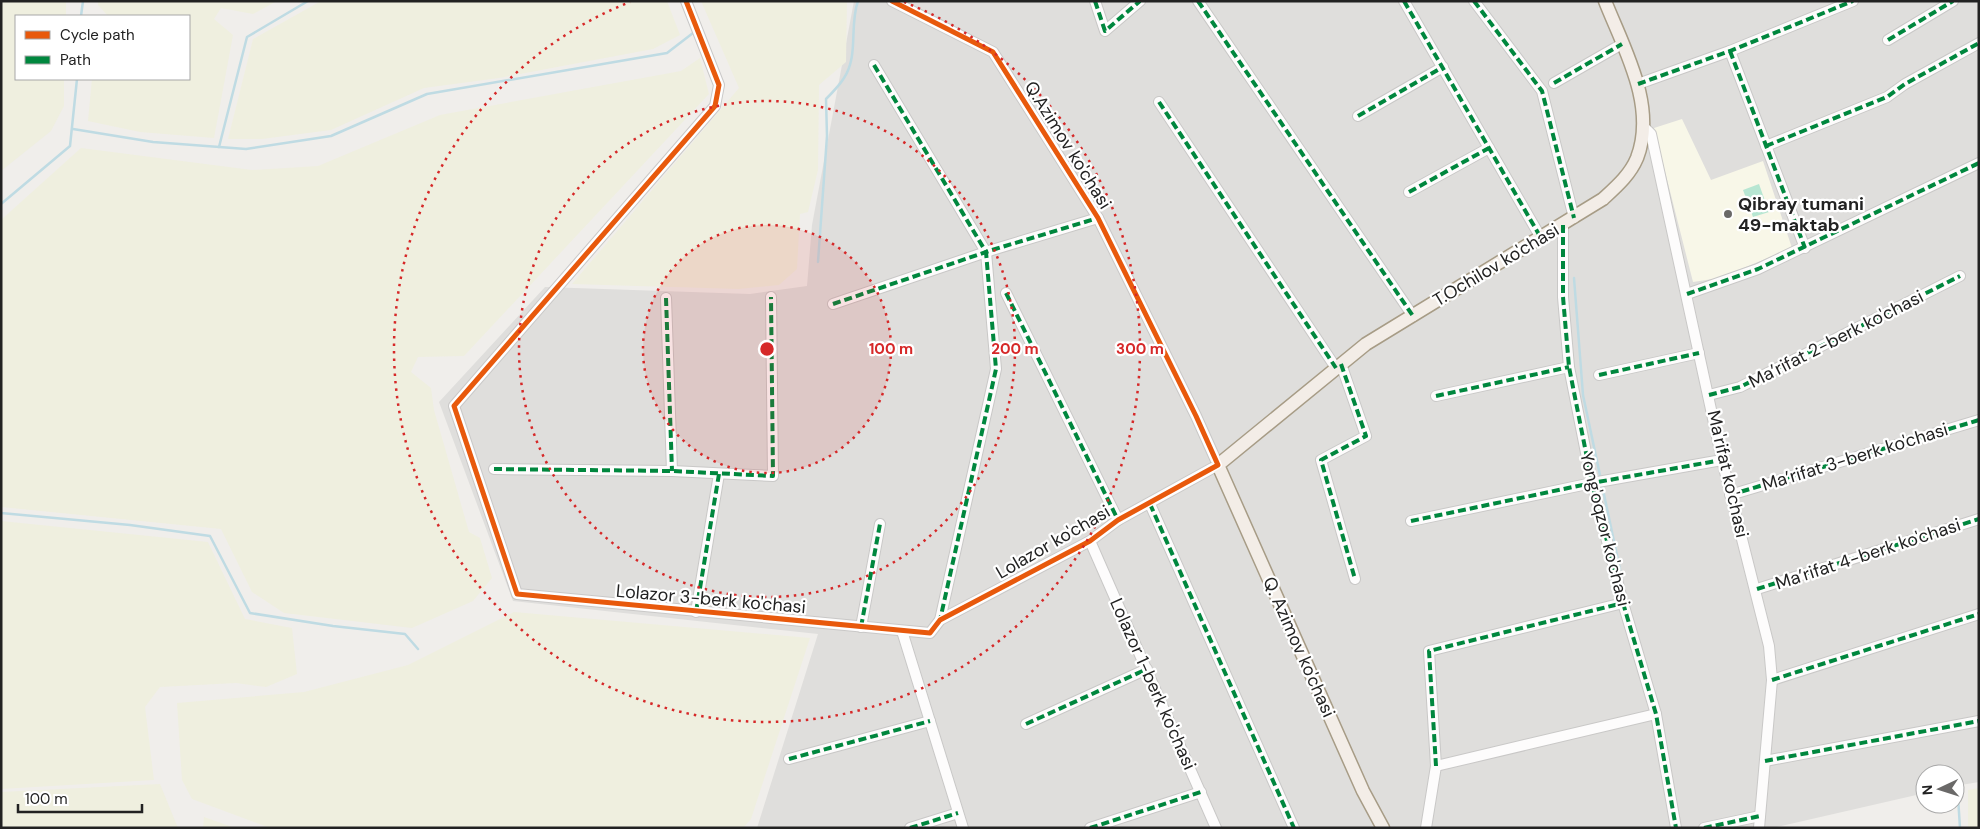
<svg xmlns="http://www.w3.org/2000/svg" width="1980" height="829" viewBox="0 0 1980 829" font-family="'DM Sans',sans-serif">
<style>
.residential{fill:#dfdedc}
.education{fill:#f8f7e8}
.farmland{fill:#efefdf}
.pitch{fill:#b7e6d2}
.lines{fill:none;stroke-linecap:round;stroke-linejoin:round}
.stream{stroke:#bfdbe3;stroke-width:2.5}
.minor-casing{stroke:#c9c8c7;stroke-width:12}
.major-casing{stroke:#a79c86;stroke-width:15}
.minor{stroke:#fdfcfc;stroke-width:10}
.major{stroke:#f3ede7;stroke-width:12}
.quiet{stroke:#00873e;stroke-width:4;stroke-dasharray:8 4;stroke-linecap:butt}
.cycleway-casing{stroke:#fff;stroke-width:8}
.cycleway{stroke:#e8590c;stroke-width:5}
.ring{fill:none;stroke:#d62828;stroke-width:2.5;stroke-dasharray:2.5 5}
.poi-dot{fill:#6a6968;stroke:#fff;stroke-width:2}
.labels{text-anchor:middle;stroke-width:4.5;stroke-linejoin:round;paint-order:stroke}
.street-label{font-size:18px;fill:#222;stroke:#fff}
.poi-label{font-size:18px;font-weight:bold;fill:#222;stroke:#fff;text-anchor:start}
.centre{fill:#d62828;stroke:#fff;stroke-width:2.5}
.ring-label{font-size:15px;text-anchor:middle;font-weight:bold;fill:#d62828;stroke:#fff;stroke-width:4.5;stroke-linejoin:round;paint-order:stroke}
</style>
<rect width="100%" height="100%" fill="#f0eeeb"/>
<!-- residential -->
<polygon class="residential" points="854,1 1979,1 1979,782 1955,786 1955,774 1925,774 1925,793 1772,828 757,828 818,634 513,601 439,402 545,287 750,294 807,286 812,225"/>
<!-- education -->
<polygon class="education" points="1682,119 1711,180 1763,161 1792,248 1719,278 1693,282 1654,128"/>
<!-- farmland -->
<g class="farmland">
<polygon points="1,1 66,1 66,16 16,16 16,79 64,79 64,106 51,131 1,171"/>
<polygon points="98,1 277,1 253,14 221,8 214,19 233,35 214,138 140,132 88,121 92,79 189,79 189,16 108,16 98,5"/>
<polygon points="321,1 667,1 680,35 653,49 499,78 424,88 331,130 262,139 228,139 253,39"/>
<polygon points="701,1 847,1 846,62 819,85 818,170 808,212 800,214 797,269 779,285 738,289 572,284 739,88"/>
<polygon points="700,58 709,94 464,356 418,357 411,372 431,388 434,410 469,532 480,538 492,578 473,601 412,628 284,613 252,592 221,529 1,507 1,220 81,148 252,170 318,166 440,115 681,71"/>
<polygon points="1,521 208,542 245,619 292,628 297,674 266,687 236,683 160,687 145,707 154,780 1,789"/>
<polygon points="514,612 810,638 751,819 743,828 270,828 192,799 182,780 177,703 304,692 408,665"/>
<polygon points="160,784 178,828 1,828 1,792"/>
<polygon points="1979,788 1979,828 1968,828 1968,790"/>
<polygon points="204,817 235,828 203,828"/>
</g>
<!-- pitch -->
<polygon class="pitch" points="1759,184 1769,212 1753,217 1743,190"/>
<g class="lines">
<!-- stream -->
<g class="stream">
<polyline points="81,16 83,1"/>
<polyline points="73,129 153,142 246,149 331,136 427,94 667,53 693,33"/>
<polyline points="219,147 247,37 308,1"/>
<polyline points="1,204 70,146 77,79"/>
<path d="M 818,262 L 827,136 L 826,99 C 832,93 839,86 844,78 C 859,55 849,26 858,1"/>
<polyline points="1574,278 1583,395 1601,480"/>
<polyline points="1602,485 1622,579"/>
<polyline points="1,513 130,525 210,536 250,613 333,626 405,634 418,649"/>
<polyline points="1958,797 1960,828"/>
</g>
<defs>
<g id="minor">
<polyline points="686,1 719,85 715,106 454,406 517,594 930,633 940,620 1090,541 1118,520 1218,465 1196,416 1098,218 993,52 892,1"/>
<polyline points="1095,1 1105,31 1140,1"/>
<polyline points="1198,1 1413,316"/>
<polyline points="1404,1 1541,238"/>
<polyline points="1474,1 1542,91 1574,218"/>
<polyline points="1888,40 1953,1"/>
<polyline points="1730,51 1805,248"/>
<polyline points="874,65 986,252 996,369 940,620"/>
<polyline points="1554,83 1622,44"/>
<polyline points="1638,84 1730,51 1853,1"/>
<polyline points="1159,102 1336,368"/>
<polyline points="1358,116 1443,67"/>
<polyline points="1643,126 1651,134 1722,460 1769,646 1772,680 1759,828"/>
<polyline points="1766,146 1887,97 1905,84 1979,43"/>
<polyline points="1409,192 1489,148"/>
<polyline points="1563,225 1563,297 1569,367 1592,483 1623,603 1656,714 1676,828"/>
<polyline points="1006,293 1118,520"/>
<polyline points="1687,294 1758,269 1979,163"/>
<polyline points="666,298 672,471"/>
<polyline points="833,304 992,250 1098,218"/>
<polyline points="1341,364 1366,436 1321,460 1355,579"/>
<polyline points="1599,375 1699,353"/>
<polyline points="1709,395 1740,387 1960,276"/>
<polyline points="1436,396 1569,367"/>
<polyline points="494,469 672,471 773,476 771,297"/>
<polyline points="1730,495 1979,420"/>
<polyline points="1150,504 1294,828"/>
<polyline points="1411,521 1592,483 1722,460"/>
<polyline points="1090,541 1216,828"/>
<polyline points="1757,589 1979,519"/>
<polyline points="696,612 719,474"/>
<polyline points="861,627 880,524"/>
<polyline points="902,631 963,828"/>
<polyline points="1772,680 1979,614"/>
<polyline points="1026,724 1147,669"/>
<polyline points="789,759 930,721"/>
<polyline points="1765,761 1979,721"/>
<polyline points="1436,766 1656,714"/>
<polyline points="910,828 958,813"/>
<polyline points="1090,828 1201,792"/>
<polyline points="1426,828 1436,766 1429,651 1623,603"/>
<polyline points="1704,828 1760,816"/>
</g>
<path id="major" d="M 1383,828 L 1363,791 L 1218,465 L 1366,344 L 1603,199 C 1616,187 1630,175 1637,158 C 1657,106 1624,49 1605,1"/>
</defs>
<!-- minor casing -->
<use href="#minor" class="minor-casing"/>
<!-- major casing -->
<use href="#major" class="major-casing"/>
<!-- minor -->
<use href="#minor" class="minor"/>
<!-- major -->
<use href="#major" class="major"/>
<!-- quiet -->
<g class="quiet">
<polyline points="1095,1 1105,31 1140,1"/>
<polyline points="1198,1 1413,316"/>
<polyline points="1404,1 1541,238"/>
<polyline points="1474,1 1542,91 1574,218"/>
<polyline points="1888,40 1953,1"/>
<polyline points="1730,51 1805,248"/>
<polyline points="874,65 986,252 996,369 940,620"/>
<polyline points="1554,83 1622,44"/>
<polyline points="1638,84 1730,51 1853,1"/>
<polyline points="1159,102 1336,368"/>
<polyline points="1358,116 1443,67"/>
<polyline points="1766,146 1887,97 1905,84 1979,43"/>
<polyline points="1409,192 1489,148"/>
<polyline points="1563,225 1563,297 1569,367 1592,483 1623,603 1656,714 1676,828"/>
<polyline points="1006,293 1118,520"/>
<polyline points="1687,294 1758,269 1979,163"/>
<polyline points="666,298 672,471"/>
<polyline points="833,304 992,250 1098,218"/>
<polyline points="1341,364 1366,436 1321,460 1355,579"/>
<polyline points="1599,375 1699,353"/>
<polyline points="1709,395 1740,387 1960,276"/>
<polyline points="1436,396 1569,367"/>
<polyline points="494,469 672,471 773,476 771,297"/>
<polyline points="1730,495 1979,420"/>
<polyline points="1150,504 1294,828"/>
<polyline points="1411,521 1592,483 1722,460"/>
<polyline points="1757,589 1979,519"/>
<polyline points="696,612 719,474"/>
<polyline points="861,627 880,524"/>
<polyline points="1772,680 1979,614"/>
<polyline points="1026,724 1147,669"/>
<polyline points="789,759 930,721"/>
<polyline points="1765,761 1979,721"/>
<polyline points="1436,766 1429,651 1623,603"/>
<polyline points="910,828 958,813"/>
<polyline points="1090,828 1201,792"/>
<polyline points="1704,828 1760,816"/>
</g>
<defs>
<polyline id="cycleway" points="686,1 719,85 715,106 454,406 517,594 930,633 940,620 1090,541 1118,520 1218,465 1196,416 1098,218 993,52 892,1"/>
</defs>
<!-- cycleway casing -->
<use href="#cycleway" class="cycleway-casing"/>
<!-- cycleway -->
<use href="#cycleway" class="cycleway"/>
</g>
<!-- distance rings -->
<circle cx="767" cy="349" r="124" fill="#d62828" fill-opacity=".12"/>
<g class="ring">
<circle cx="767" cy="349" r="124"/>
<circle cx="767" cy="349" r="248"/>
<path d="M904 2A373 373 0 1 1 630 2"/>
</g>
<!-- markers -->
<circle class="poi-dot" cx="1728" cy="214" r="5"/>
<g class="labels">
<!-- street labels -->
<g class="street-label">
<text transform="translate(1068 145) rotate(58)" y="6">Q.Azimov ko'chasi</text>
<text transform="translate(1496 265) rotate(-31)" y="6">T.Ochilov ko'chasi</text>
<text transform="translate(1836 339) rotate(-27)" y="6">Ma’rifat 2-berk ko'chasi</text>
<text transform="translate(1855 457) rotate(-17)" y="6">Ma’rifat 3-berk ko'chasi</text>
<text transform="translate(1728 474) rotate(77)" y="6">Ma'rifat ko'chasi</text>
<text transform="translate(1605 529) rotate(76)" y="6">Yong'oqzor ko'chasi</text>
<text transform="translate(1053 542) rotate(-30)" y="6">Lolazor ko'chasi</text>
<text transform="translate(1868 554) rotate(-18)" y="6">Ma’rifat 4-berk ko'chasi</text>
<text transform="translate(711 599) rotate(5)" y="6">Lolazor 3-berk ko'chasi</text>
<text transform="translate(1299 647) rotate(66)" y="6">Q. Azimov ko'chasi</text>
<text transform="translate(1153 684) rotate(66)" y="6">Lolazor 1-berk ko'chasi</text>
</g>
<!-- poi labels -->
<g class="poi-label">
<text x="1738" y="210">Qibray tumani<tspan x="1738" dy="21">49-maktab</tspan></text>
</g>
</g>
<circle cx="767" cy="349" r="8" class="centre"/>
<g class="ring-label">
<text x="891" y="354">100 m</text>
<text x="1015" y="354">200 m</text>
<text x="1140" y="354">300 m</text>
</g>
<!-- border -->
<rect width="1980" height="829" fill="none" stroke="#222222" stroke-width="5"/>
<!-- legend -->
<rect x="15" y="15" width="175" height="65" fill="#ffffff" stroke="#a7a7a7"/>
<rect x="25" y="31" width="25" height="8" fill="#e8590c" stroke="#a7a7a7"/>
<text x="60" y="40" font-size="15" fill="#222222">Cycle path</text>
<rect x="25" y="56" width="25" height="8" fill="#00873e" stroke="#a7a7a7"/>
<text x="60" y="65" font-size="15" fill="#222222">Path</text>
<!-- north arrow -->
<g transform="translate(1940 789) rotate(266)"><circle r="24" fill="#ffffff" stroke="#a7a7a7"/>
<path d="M0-4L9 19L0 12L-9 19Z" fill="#6a6968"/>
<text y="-8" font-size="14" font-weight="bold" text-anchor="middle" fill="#222222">N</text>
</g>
<!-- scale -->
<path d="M18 804v8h124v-8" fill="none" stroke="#222222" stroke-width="2.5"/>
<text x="25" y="804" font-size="15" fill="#222222" stroke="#ffffff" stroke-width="4" paint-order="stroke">100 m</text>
</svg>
